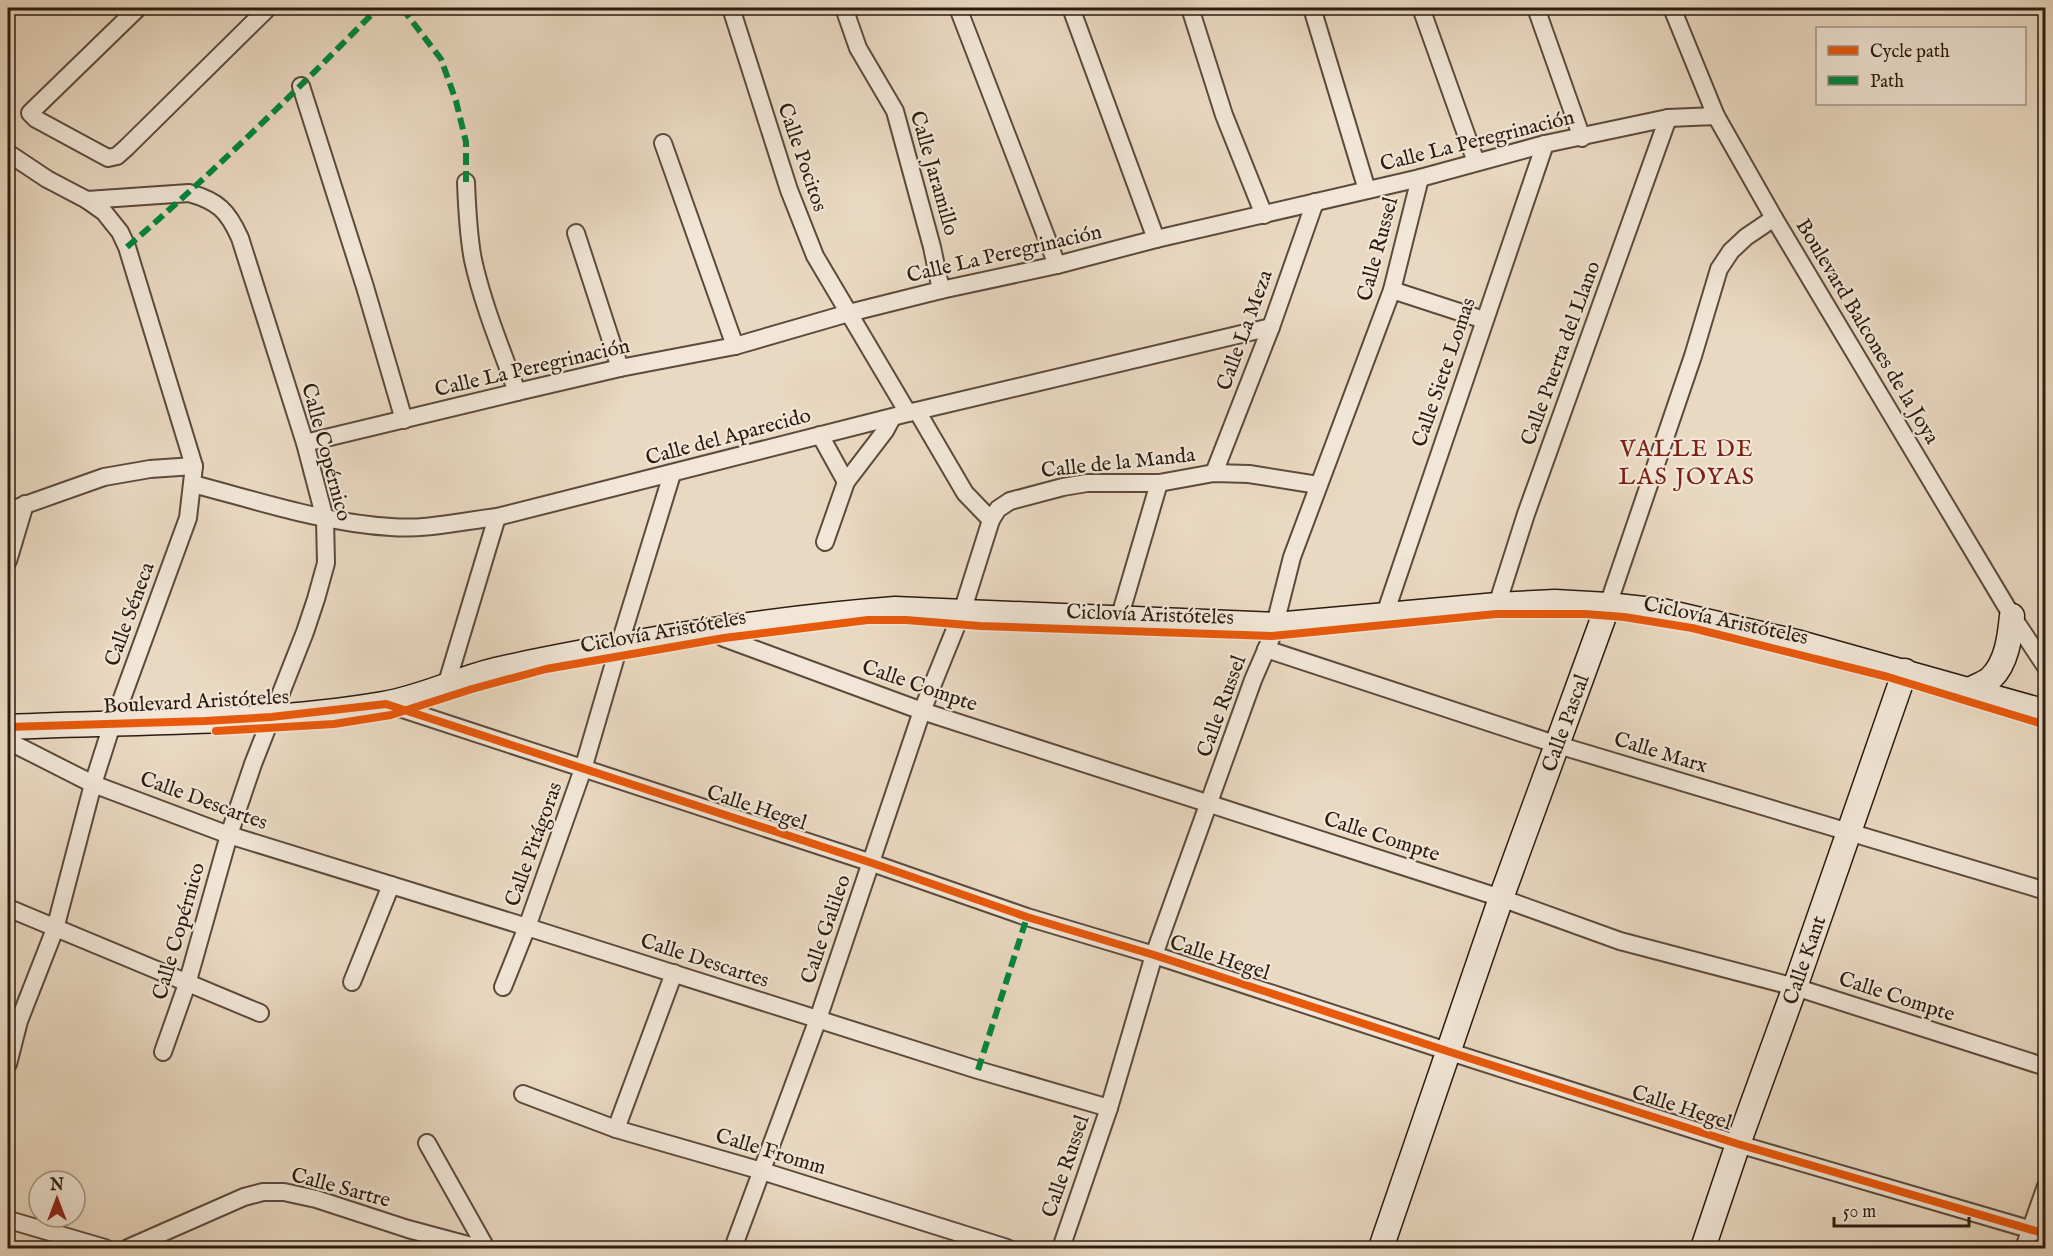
<svg xmlns="http://www.w3.org/2000/svg" width="2053" height="1256" viewBox="0 0 2053 1256" font-family="'IM FELL English',serif">
<style>
.lines{fill:none;stroke-linecap:round;stroke-linejoin:round}
.street-casing{stroke:#5b4b3c;stroke-width:20}
.secondary-casing{stroke:#2b1c10;stroke-width:27}
.street{stroke:#f1e6d7;stroke-width:16}
.secondary{stroke:#f1e6d7;stroke-width:24}
.quiet{stroke:#00873e;stroke-width:6;stroke-dasharray:12 6;stroke-linecap:butt}
.cycleway-casing{stroke:#f1e6d7;stroke-width:11}
.cycleway{stroke:#e8590c;stroke-width:8}
.labels{text-anchor:middle;stroke-width:4.5;stroke-linejoin:round;paint-order:stroke}
.street-label{font-size:21px;fill:#2b1c10;stroke:#f1e6d7}
.quarter-label{font-size:24px;letter-spacing:1.5px;fill:#7a1f14;stroke:#f1e6d7}
</style>
<rect width="100%" height="100%" fill="#ead9c2"/>
<filter id="stains"><feTurbulence type="fractalNoise" baseFrequency=".00333" numOctaves="4"/><feColorMatrix values="0 0 0 0 .2 0 0 0 0 .09 0 0 0 0 .02 0 0 0 .5 -.17"/></filter>
<radialGradient id="worn" r=".72"><stop offset=".6" stop-color="#630" stop-opacity="0"/><stop offset="1" stop-color="#630" stop-opacity=".3"/></radialGradient>
<g class="lines">
<defs>
<g id="street">
<polyline points="138,8 30,113 36,119 108,158 117,156 126,148 268,8"/>
<polyline points="731,8 789,190 815,256 908,413"/>
<polyline points="844,8 858,48 895,111 932,247 941,290"/>
<polyline points="958,8 1057,265"/>
<polyline points="1071,8 1156,239"/>
<polyline points="1190,8 1224,115 1264,215"/>
<polyline points="1312,8 1367,190"/>
<polyline points="1421,8 1476,162"/>
<polyline points="1536,8 1582,138"/>
<polyline points="1672,8 1716,116 1774,218 2012,616 2046,667"/>
<polyline points="301,86 365,287 404,420"/>
<polyline points="663,143 735,346"/>
<polyline points="8,153 47,179 87,200 104,212 120,232 127,247 194,466 188,518 109,734 93,784 55,929 19,1021 8,1064"/>
<path d="M 466,182 C 467,208 468,234 473,260 C 483,305 501,348 517,392"/>
<path d="M 87,200 L 189,193 C 218,201 228,211 240,238 L 305,443 L 325,519 L 326,563 L 316,599 L 305,632 L 253,764 L 229,835 L 187,984 L 163,1052"/>
<polyline points="576,233 620,368"/>
<polyline points="1392,290 1484,320"/>
<polyline points="917,411 965,493 991,520"/>
<polyline points="820,435 846,482"/>
<polyline points="305,443 517,392 620,368 735,346 849,313 941,290 1057,265 1156,239 1420,178 1545,144 1668,118 1716,116"/>
<polyline points="1214,473 1271,327 1315,202"/>
<path d="M 193,484 C 258,501 324,523 391,527 C 426,530 463,521 497,517 L 908,413 L 1271,327"/>
<polyline points="8,511 104,477 150,469 194,466"/>
<polyline points="825,542 846,482 885,431 892,418"/>
<polyline points="8,561 25,504"/>
<polyline points="1497,605 1526,514 1668,118"/>
<polyline points="1608,605 1693,356 1719,269 1731,251 1746,237 1774,218"/>
<polyline points="1385,614 1545,144"/>
<polyline points="1119,619 1159,483"/>
<polyline points="711,630 724,638 922,711 1501,898 1620,941 1795,987 2046,1067"/>
<polyline points="1266,649 1558,745 2046,891"/>
<polyline points="446,686 497,517"/>
<polyline points="387,704 872,863 1027,917 1154,955 1447,1051 1738,1144 2046,1234"/>
<polyline points="8,741 93,784 229,835 527,927 978,1070 1109,1108"/>
<polyline points="8,908 260,1013"/>
<polyline points="352,982 391,885"/>
<polyline points="503,987 527,927 583,769 619,646 672,474"/>
<polyline points="523,1094 616,1129 762,1171 1007,1248"/>
<polyline points="616,1129 674,973"/>
<polyline points="427,1143 486,1248"/>
<polyline points="9,1220 105,1248"/>
<polyline points="128,1248 244,1197 263,1192 284,1192 316,1199 408,1229 479,1248"/>
<polyline points="733,1248 818,1019 922,711 962,612 991,520 998,509 1010,501 1063,487 1087,483 1159,483 1214,473 1249,474 1318,485"/>
<polyline points="1061,1248 1109,1108 1154,955 1253,680 1272,636 1292,557 1392,290 1420,178"/>
<polyline points="2024,1248 2046,1186"/>
</g>
<g id="secondary">
<path d="M 1970,690 C 1976,686 1986,683 1991,678 C 2007,663 2010,636 2012,616"/>
<path d="M 8,727 C 133,721 259,725 383,704 C 422,698 458,679 496,670 C 538,660 579,653 621,645 C 712,629 803,616 895,609 L 1275,625 L 1497,605 L 1555,602 L 1608,605 L 1662,611 L 1800,643 L 2046,712"/>
<polyline points="1381,1248 1501,898 1608,605"/>
<polyline points="1703,1248 1738,1144 1795,987 1905,671"/>
</g>
</defs>
<!-- street casing -->
<use href="#street" class="street-casing"/>
<!-- secondary casing -->
<use href="#secondary" class="secondary-casing"/>
<!-- street -->
<use href="#street" class="street"/>
<!-- secondary -->
<use href="#secondary" class="secondary"/>
<!-- quiet -->
<g class="quiet">
<polyline points="402,8 441,59 456,101 466,142 466,182"/>
<path d="M 127,247 C 215,171 297,90 378,8"/>
<polyline points="978,1070 1027,917"/>
</g>
<defs>
<g id="cycleway">
<polyline points="8,727 205,721 271,717 386,704 872,863 1027,917 1154,955 1447,1051 1738,1144 2046,1234"/>
<polyline points="216,731 334,724 391,715 472,689 546,669 724,638 868,620 906,620 980,626 1272,636 1496,614 1585,614 1624,617 1692,628 1888,677 2046,725"/>
</g>
</defs>
<!-- cycleway casing -->
<use href="#cycleway" class="cycleway-casing"/>
<!-- cycleway -->
<use href="#cycleway" class="cycleway"/>
</g>
<g class="labels">
<!-- street labels -->
<g class="street-label">
<text transform="translate(1477 140) rotate(-14)" y="7">Calle La Peregrinación</text>
<text transform="translate(803 157) rotate(71)" y="7">Calle Pocitos</text>
<text transform="translate(935 173) rotate(74)" y="7">Calle Jaramillo</text>
<text transform="translate(1377 249) rotate(-75)" y="7">Calle Russel</text>
<text transform="translate(1004 253) rotate(-13)" y="7">Calle La Peregrinación</text>
<text transform="translate(1244 330) rotate(-70)" y="7">Calle La Meza</text>
<text transform="translate(1868 331) rotate(59)" y="7">Boulevard Balcones de la Joya</text>
<text transform="translate(1560 353) rotate(-70)" y="7">Calle Puerta del Llano</text>
<text transform="translate(532 367) rotate(-13)" y="7">Calle La Peregrinación</text>
<text transform="translate(1443 372) rotate(-71)" y="7">Calle Siete Lomas</text>
<text transform="translate(728 436) rotate(-15)" y="7">Calle del Aparecido</text>
<text transform="translate(327 452) rotate(75)" y="7">Calle Copérnico</text>
<text transform="translate(1118 462) rotate(-6)" y="7">Calle de la Manda</text>
<text transform="translate(129 614) rotate(-70)" y="7">Calle Séneca</text>
<text transform="translate(1150 614) rotate(2)" y="7">Ciclovía Aristóteles</text>
<text transform="translate(1726 620) rotate(12)" y="7">Ciclovía Aristóteles</text>
<text transform="translate(663 631) rotate(-10)" y="7">Ciclovía Aristóteles</text>
<text transform="translate(920 685) rotate(19)" y="7">Calle Compte</text>
<text transform="translate(196 701) rotate(-3)" y="7">Boulevard Aristóteles</text>
<text transform="translate(1221 706) rotate(-70)" y="7">Calle Russel</text>
<text transform="translate(1565 723) rotate(-70)" y="7">Calle Pascal</text>
<text transform="translate(1661 752) rotate(17)" y="7">Calle Marx</text>
<text transform="translate(204 800) rotate(20)" y="7">Calle Descartes</text>
<text transform="translate(757 807) rotate(18)" y="7">Calle Hegel</text>
<text transform="translate(1382 836) rotate(18)" y="7">Calle Compte</text>
<text transform="translate(533 844) rotate(-70)" y="7">Calle Pitágoras</text>
<text transform="translate(825 929) rotate(-71)" y="7">Calle Galileo</text>
<text transform="translate(178 931) rotate(-74)" y="7">Calle Copérnico</text>
<text transform="translate(1220 957) rotate(18)" y="7">Calle Hegel</text>
<text transform="translate(705 960) rotate(18)" y="7">Calle Descartes</text>
<text transform="translate(1804 960) rotate(-71)" y="7">Calle Kant</text>
<text transform="translate(1897 996) rotate(18)" y="7">Calle Compte</text>
<text transform="translate(1682 1107) rotate(18)" y="7">Calle Hegel</text>
<text transform="translate(771 1151) rotate(17)" y="7">Calle Fromm</text>
<text transform="translate(1065 1166) rotate(-71)" y="7">Calle Russel</text>
<text transform="translate(341 1187) rotate(15)" y="7">Calle Sartre</text>
</g>
<!-- quarter labels -->
<g class="quarter-label">
<text x="1687" y="456">VALLE DE<tspan x="1687" dy="28">LAS JOYAS</tspan></text>
</g>
</g>
<!-- margin -->
<rect width="2053" height="1256" fill="none" stroke="#ead9c2" stroke-width="30"/>
<rect x="9" y="9" width="2035" height="1238" fill="none" stroke="#2b1c10" stroke-width="3"/>
<rect x="15" y="15" width="2023" height="1226" fill="none" stroke="#2b1c10" stroke-width="1.5"/>
<!-- legend -->
<rect x="1816" y="27" width="210" height="78" fill="#f1e6d7" stroke="#a29587" stroke-width="1.5"/>
<rect x="1828" y="46" width="30" height="9" fill="#e8590c" stroke="#a29587" stroke-width="1.5"/>
<text x="1870" y="57" font-size="18" fill="#2b1c10">Cycle path</text>
<rect x="1828" y="76" width="30" height="9" fill="#00873e" stroke="#a29587" stroke-width="1.5"/>
<text x="1870" y="87" font-size="18" fill="#2b1c10">Path</text>
<!-- north arrow -->
<g transform="translate(57 1199)"><circle r="28" fill="#f1e6d7" stroke="#a29587" stroke-width="1.5"/>
<path d="M0-4.5L10 22L0 15L-10 22Z" fill="#8f2418"/>
<text y="-9" font-size="16" font-weight="bold" text-anchor="middle" fill="#2b1c10">N</text>
</g>
<!-- scale -->
<path d="M1834 1217v9h135v-9" fill="none" stroke="#2b1c10" stroke-width="3"/>
<text x="1843" y="1217" font-size="18" fill="#2b1c10" stroke="#f1e6d7" stroke-width="4.5" paint-order="stroke">50 m</text>
<rect width="100%" height="100%" filter="url(#stains)"/>
<rect width="100%" height="100%" fill="url(#worn)"/>
</svg>
